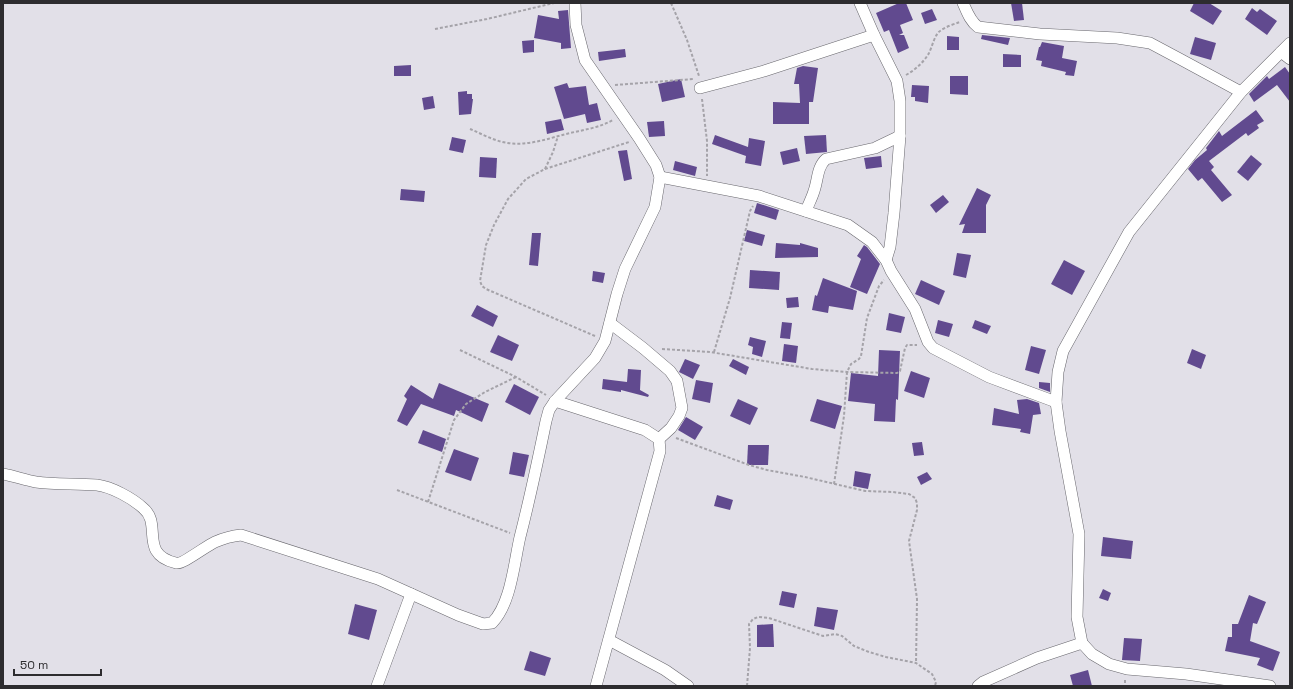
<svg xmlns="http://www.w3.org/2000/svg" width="1293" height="689" viewBox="0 0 1293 689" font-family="'Space Grotesk',sans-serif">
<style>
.building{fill:#614a8f}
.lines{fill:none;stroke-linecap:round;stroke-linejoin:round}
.minor-casing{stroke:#68676d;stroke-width:12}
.path{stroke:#a5a3a9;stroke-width:2;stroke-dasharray:3 2;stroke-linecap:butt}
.minor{stroke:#fff;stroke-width:11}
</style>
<rect width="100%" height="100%" fill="#e2e0e8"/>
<!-- building -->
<g class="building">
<polygon points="899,3 906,3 913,20 900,25 903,33 899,35 904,35 909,48 898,53 889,30 884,32 876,13"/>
<polygon points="1011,3 1022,3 1024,20 1014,21"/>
<polygon points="1194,3 1209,3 1222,11 1213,25 1190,11"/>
<polygon points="1252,8 1257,12 1260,9 1277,21 1267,35 1245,19"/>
<polygon points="932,9 937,20 925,24 921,13"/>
<polygon points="568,10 571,48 561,49 561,43 534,38 538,15 559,19 558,11"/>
<polygon points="982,35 1010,38 1008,45 981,39"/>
<polygon points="947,36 959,37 959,50 947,50"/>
<polygon points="1195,37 1216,43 1211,60 1190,54"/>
<polygon points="534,40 534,52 523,53 522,41"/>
<polygon points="1042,42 1064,46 1062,58 1077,61 1074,76 1065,75 1066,72 1041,66 1042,61 1036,60 1039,47 1040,47"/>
<polygon points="625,49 626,57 599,61 598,52"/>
<polygon points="1003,54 1021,55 1021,67 1003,67"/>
<polygon points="411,65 411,76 394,76 394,66"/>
<polygon points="803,66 818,68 813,102 809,102 809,124 773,124 773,102 800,103 799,84 794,84 797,68"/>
<polygon points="1285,67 1290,74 1290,102 1277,85 1254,102 1249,94 1267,76 1269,79"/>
<polygon points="950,76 968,76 968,95 950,94"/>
<polygon points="681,79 685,97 662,102 658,84"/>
<polygon points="567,83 569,88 586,86 589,105 597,103 601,120 587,123 585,114 564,119 554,87"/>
<polygon points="912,85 929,86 928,103 915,101 915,97 911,97"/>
<polygon points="467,91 467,94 472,94 472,99 473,99 471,114 459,115 458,92"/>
<polygon points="433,96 435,108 424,110 422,98"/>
<polygon points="1256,110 1264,121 1257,125 1259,128 1248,136 1246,133 1209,161 1214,167 1211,170 1232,195 1222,202 1202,178 1198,181 1188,169 1195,160 1207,150 1206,148 1219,131 1222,136"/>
<polygon points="561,119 564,130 547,134 545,122"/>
<polygon points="664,121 665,136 649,137 647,122"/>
<polygon points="715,135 748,147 749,138 765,141 761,166 745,163 746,156 712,144"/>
<polygon points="826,135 827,152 806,154 804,136"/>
<polygon points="452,137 466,140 463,153 449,150"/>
<polygon points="797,148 800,161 783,165 780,152"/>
<polygon points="627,150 632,179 624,181 618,151"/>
<polygon points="1251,155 1262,164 1248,181 1237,172"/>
<polygon points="881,156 882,167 866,169 864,158"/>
<polygon points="480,157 497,158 496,178 479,177"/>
<polygon points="675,161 697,167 695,176 673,170"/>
<polygon points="977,188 991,195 986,205 986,233 962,233 965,224 959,225"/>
<polygon points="401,189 425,191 424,202 400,200"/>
<polygon points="943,195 949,202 936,213 930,205"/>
<polygon points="757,203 779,210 776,220 754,213"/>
<polygon points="747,230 765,235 762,246 744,241"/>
<polygon points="532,233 541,233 538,266 529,265"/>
<polygon points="776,243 800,245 800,243 818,248 818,257 775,258"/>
<polygon points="864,245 867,247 880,264 867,294 850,287 861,259 857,256"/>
<polygon points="957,253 971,255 966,278 953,275"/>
<polygon points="1064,260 1085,271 1072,295 1051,284"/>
<polygon points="750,270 780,272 779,290 749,288"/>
<polygon points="593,271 605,273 603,283 592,281"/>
<polygon points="823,278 857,291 853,310 829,306 828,313 812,310 815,295 817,296"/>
<polygon points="921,280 945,291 939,305 915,294"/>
<polygon points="798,297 799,307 787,308 786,298"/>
<polygon points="477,305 498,316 493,327 471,316"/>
<polygon points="889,313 905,317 901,333 886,330"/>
<polygon points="938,320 953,324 949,337 935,333"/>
<polygon points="975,320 991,326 987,334 972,328"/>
<polygon points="782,322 792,323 790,339 780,338"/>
<polygon points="498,335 519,345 512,361 490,352"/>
<polygon points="750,337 766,341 762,357 752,354 753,347 748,345"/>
<polygon points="784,344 798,346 796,363 782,361"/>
<polygon points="1031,346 1046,350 1039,374 1025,370"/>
<polygon points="1192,349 1206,355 1201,369 1187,363"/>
<polygon points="879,350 900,351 898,400 896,399 895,422 874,421 875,404 848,401 851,373 878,376"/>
<polygon points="685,359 700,365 693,379 679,372"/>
<polygon points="733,359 749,367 746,375 729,366"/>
<polygon points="628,369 641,370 640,390 649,395 648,397 621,390 621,392 602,389 603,379 627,382"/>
<polygon points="911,371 930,378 924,398 904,391"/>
<polygon points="696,380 713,383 710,403 692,399"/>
<polygon points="1039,382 1050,383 1050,392 1039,388"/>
<polygon points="439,383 489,404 482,422 456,410 454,416 421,404 407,426 397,421 407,399 404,396 411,385 433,399"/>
<polygon points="514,384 539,397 530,415 505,402"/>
<polygon points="738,399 758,408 750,425 730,416"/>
<polygon points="817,399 842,406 835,429 810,421"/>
<polygon points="1027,399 1039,403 1041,414 1033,415 1030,434 1020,432 1021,429 992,425 994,408 1019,414 1017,400"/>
<polygon points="686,417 703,427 695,440 678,430"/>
<polygon points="423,430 446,439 442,452 418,443"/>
<polygon points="922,442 924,455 914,456 912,443"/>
<polygon points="748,445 769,445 768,465 747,465"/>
<polygon points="454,449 479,458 471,481 445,472"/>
<polygon points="513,452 529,455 524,477 509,474"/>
<polygon points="855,471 871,474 868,489 853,486"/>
<polygon points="927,472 932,479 921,485 917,477"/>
<polygon points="717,495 733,500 730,510 714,506"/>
<polygon points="1103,537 1133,541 1131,559 1101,556"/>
<polygon points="1103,589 1111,593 1108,601 1099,598"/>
<polygon points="782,591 797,594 794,608 779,605"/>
<polygon points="1249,595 1266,602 1257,624 1253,623 1250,641 1280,652 1273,671 1257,665 1260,658 1225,651 1228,637 1232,637 1232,624 1238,624"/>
<polygon points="355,604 377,610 369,640 348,634"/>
<polygon points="817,607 838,610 834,630 814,626"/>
<polygon points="773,624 774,647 757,647 757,625"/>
<polygon points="1124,638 1142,639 1140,661 1122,660"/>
<polygon points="530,651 551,658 545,676 524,670"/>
<polygon points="1088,670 1092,686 1073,686 1070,675"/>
</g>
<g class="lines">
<defs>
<g id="minor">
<polyline points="860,3 874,35 897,81 900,101 900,136 894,213 890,247 886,260"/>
<path d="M 963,3 C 967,12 970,21 978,27 L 1040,34 L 1117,38 L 1150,43 L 1180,59 L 1241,92"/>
<polyline points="1281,52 1290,59"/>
<polyline points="700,88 764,71 874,35"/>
<polyline points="660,177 759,196 848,225 872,242 886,260 891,271 915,309 928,342 933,348 989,377 1056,402"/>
<path d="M 806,211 C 808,205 812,198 814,191 C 818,180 817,167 826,159 L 875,148 L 900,136"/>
<polyline points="610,323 643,348 670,371 677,381 682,408 679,416 671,428 659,439"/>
<polyline points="555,401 645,430 659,439 660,451 596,686"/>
<path d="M 3,474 C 14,476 25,480 36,482 C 56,485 77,483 97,485 C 112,487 132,498 143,508 C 163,524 138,554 176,563 C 182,565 206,546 215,542 C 224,538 232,536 241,535 L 378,579 L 458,615 L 483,624 L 492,623 C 511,604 514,563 520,537 C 530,498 538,460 546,421 L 549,410 L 555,401 L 595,358 L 605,341 L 617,294 L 625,269 L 655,207 L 660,177 L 656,165 L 639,138 L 585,60 L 576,25 L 575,3"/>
<polyline points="609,640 665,670 688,686"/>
<polyline points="377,686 411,594"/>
<polyline points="978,686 983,682 1037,658 1082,643"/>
<polyline points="1270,686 1186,674 1127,669 1109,664 1092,654 1082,643 1077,617 1079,534 1060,431 1056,402 1058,372 1063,351 1129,232 1241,92 1290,43"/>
</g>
</defs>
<!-- minor casing -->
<use href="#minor" class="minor-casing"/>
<!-- path -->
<g class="path">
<polyline points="671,3 687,40 699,76"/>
<polyline points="435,29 487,19 554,3"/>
<path d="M 906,75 C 915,70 924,62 929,53 C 932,47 935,34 940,31 C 945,27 954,24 960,22"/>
<polyline points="615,85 694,79"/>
<polyline points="702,99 707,141 707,176"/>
<path d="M 470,129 C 482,134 494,141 508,143 C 527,146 547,139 566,134 C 582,130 599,128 613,120"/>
<polyline points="545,169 553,152 558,136"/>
<polyline points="595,336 486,289 482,286 480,281 486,245 494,225 508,199 526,179 545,169 629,142"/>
<polyline points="662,349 710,352 812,369 847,372 897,373 900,371 905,348 907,345 917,345"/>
<polyline points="460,350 516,377 546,395"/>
<polyline points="714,352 730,298 750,211 753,206"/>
<polyline points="676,438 749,465 767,470 805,477 865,491 893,492 909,494 915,498 917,503 917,510 909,541 917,599 916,663"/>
<polyline points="834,484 844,416 847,372 851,364 859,359 861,356 867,318 879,286 884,280"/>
<polyline points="397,490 510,533"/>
<polyline points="428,502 454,420 466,404 485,392 516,377"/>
<polyline points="1125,680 1125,686"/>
<polyline points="747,686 750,648 749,624 753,619 758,617 769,618 823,636 835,634 842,636 854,646 869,652 886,657 916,663 932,674 936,682 935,686"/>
</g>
<!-- minor -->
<use href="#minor" class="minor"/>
</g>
<!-- border -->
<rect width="1293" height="689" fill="none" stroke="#2d2c2f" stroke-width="8"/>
<!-- scale -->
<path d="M14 669v6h87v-6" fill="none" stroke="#2d2c2f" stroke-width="2"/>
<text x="20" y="669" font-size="12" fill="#2d2c2f" stroke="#e2e0e8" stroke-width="3" paint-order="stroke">50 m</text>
</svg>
